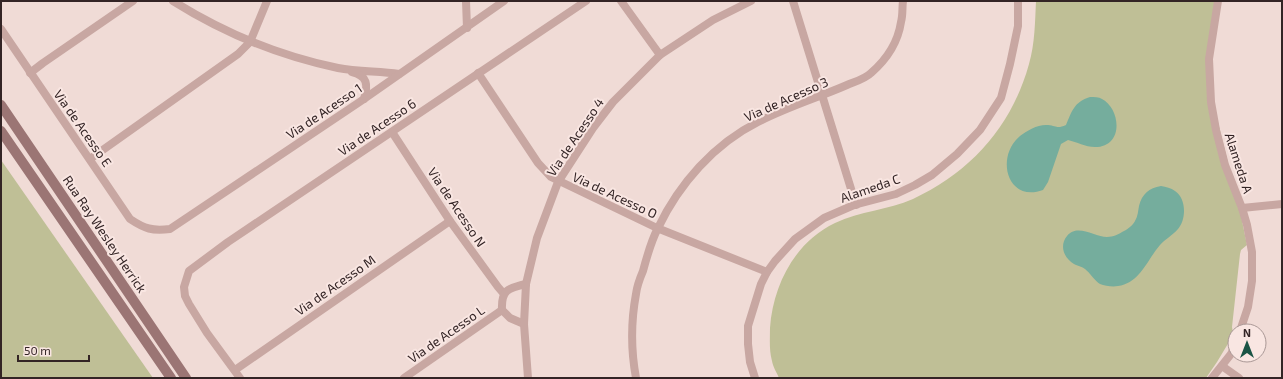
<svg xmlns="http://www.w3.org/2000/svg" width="1283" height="379" viewBox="0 0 1283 379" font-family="'Exo 2',sans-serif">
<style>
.green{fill:#bfbf96}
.water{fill:#75ad9d}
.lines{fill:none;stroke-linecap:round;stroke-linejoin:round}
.street{stroke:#c8a7a2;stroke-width:8}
.secondary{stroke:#9b7574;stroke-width:10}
.labels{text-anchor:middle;stroke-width:4;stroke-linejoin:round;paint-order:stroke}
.street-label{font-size:13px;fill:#332425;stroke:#f9e6e2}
</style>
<rect width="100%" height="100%" fill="#f0dbd6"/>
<!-- green -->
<g class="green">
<path d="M 1036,1 L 1215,1 L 1206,74 L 1240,211 L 1247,245 L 1241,250 L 1240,254 L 1232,327 L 1233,333 L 1232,337 L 1217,362 L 1206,378 L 779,378 C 777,373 773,367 772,361 C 769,350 770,339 770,328 C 773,285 795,242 835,223 C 860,211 888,210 913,199 C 971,172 1012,126 1029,64 C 1035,44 1035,21 1036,1 Z"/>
<polygon points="1,160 153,378 1,378"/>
</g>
<!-- water -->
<g class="water">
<path d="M 1090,97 C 1094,97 1099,97 1102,99 C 1121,109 1124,147 1095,147 C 1085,147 1077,142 1068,140 L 1061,144 L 1048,182 L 1043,190 C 1007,203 995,157 1020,136 C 1028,130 1038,124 1048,125 C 1057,126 1057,129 1066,125 C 1072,111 1074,102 1090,97 Z"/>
<path d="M 1161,186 C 1166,187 1171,188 1175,191 C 1187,199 1186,220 1178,229 C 1172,236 1165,239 1160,245 C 1147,260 1140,283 1118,286 C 1113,287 1105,286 1100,284 C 1095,281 1090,273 1085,269 C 1081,266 1078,266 1074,264 C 1064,258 1059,246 1067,236 C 1077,223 1095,237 1107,237 C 1113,237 1119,234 1124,231 C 1128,229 1133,225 1135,221 C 1138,216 1138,211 1139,206 C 1142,194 1149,188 1161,186 Z"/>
</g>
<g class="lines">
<!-- street -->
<g class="street">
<path d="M 173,1 C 224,33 280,56 338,68 C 358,72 379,71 399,74"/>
<polyline points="466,1 467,28"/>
<polyline points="621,1 660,55"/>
<polyline points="793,1 856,205"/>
<polyline points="1218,1 1209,59 1211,102 1216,130 1225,165 1242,208 1247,225 1252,252 1252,281 1248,307 1240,331"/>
<path d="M 1,29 L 130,219 C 145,229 152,231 170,229 L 364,99 L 504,1"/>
<path d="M 352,72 C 368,76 368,85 364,99"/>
<polyline points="30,73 43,63 133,1"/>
<polyline points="478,73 538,163 551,177 657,228 767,272"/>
<polyline points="392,132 450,221 498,287 504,294"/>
<polyline points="90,159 238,54 250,42 267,1"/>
<polyline points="1242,208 1282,204"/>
<path d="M 524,324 L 510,318 L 502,310 C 501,290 508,288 526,284"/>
<polyline points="1222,366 1239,378"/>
<polyline points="235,370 450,221"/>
<polyline points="240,378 207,333 189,304 185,296 184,287 189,271 228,242 586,1"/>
<polyline points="404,378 502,310"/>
<polyline points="528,378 524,324 526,284 537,238 558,182 593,128 613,102 660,55 713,20 751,1"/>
<path d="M 636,378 C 631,351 631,321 636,294 C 637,286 640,278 643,271 C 647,256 651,241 658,228 C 679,184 714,144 758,122 C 787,107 817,98 847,85 C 854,82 865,79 871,73 C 886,60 898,42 901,22 C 903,15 902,8 903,1"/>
<polyline points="755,378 750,362 748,344 748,326 761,284 767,272 775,261 795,239 824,218 854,205 896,194 915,185 932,175 957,154 980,130 1001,98 1010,64 1018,26 1018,1"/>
<polyline points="1212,378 1231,354 1235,345"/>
</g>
<!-- secondary -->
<g class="secondary">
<polyline points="1,105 186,378"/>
<polyline points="1,131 171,378"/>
</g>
</g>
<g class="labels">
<!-- street labels -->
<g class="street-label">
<text transform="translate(786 99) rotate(-24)" y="5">Via de Acesso 3</text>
<text transform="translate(324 111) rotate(-34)" y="5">Via de Acesso 1</text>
<text transform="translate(377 127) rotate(-34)" y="5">Via de Acesso 6</text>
<text transform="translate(83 128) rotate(55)" y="5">Via de Acesso E</text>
<text transform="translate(575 137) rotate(-56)" y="5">Via de Acesso 4</text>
<text transform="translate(1239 163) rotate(72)" y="5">Alameda A</text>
<text transform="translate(870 188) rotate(-19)" y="5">Alameda C</text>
<text transform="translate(615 195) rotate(25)" y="5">Via de Acesso O</text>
<text transform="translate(457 207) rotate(56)" y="5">Via de Acesso N</text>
<text transform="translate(105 234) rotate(56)" y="5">Rua Ray Wesley Herrick</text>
<text transform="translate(335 285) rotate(-35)" y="5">Via de Acesso M</text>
<text transform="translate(446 334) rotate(-35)" y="5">Via de Acesso L</text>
</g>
</g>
<!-- border -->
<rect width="1283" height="379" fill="none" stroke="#332425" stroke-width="4"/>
<!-- north arrow -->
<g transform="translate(1247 343)"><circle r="19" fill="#f9e6e2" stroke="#aa9896"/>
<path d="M0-3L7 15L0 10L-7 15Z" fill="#1a5445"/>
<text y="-6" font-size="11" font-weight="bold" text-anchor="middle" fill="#332425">N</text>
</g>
<!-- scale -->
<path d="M18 355v6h71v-6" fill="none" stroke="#332425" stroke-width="2"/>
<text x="24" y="355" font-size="12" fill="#332425" stroke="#f9e6e2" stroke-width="3" paint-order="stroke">50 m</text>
</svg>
